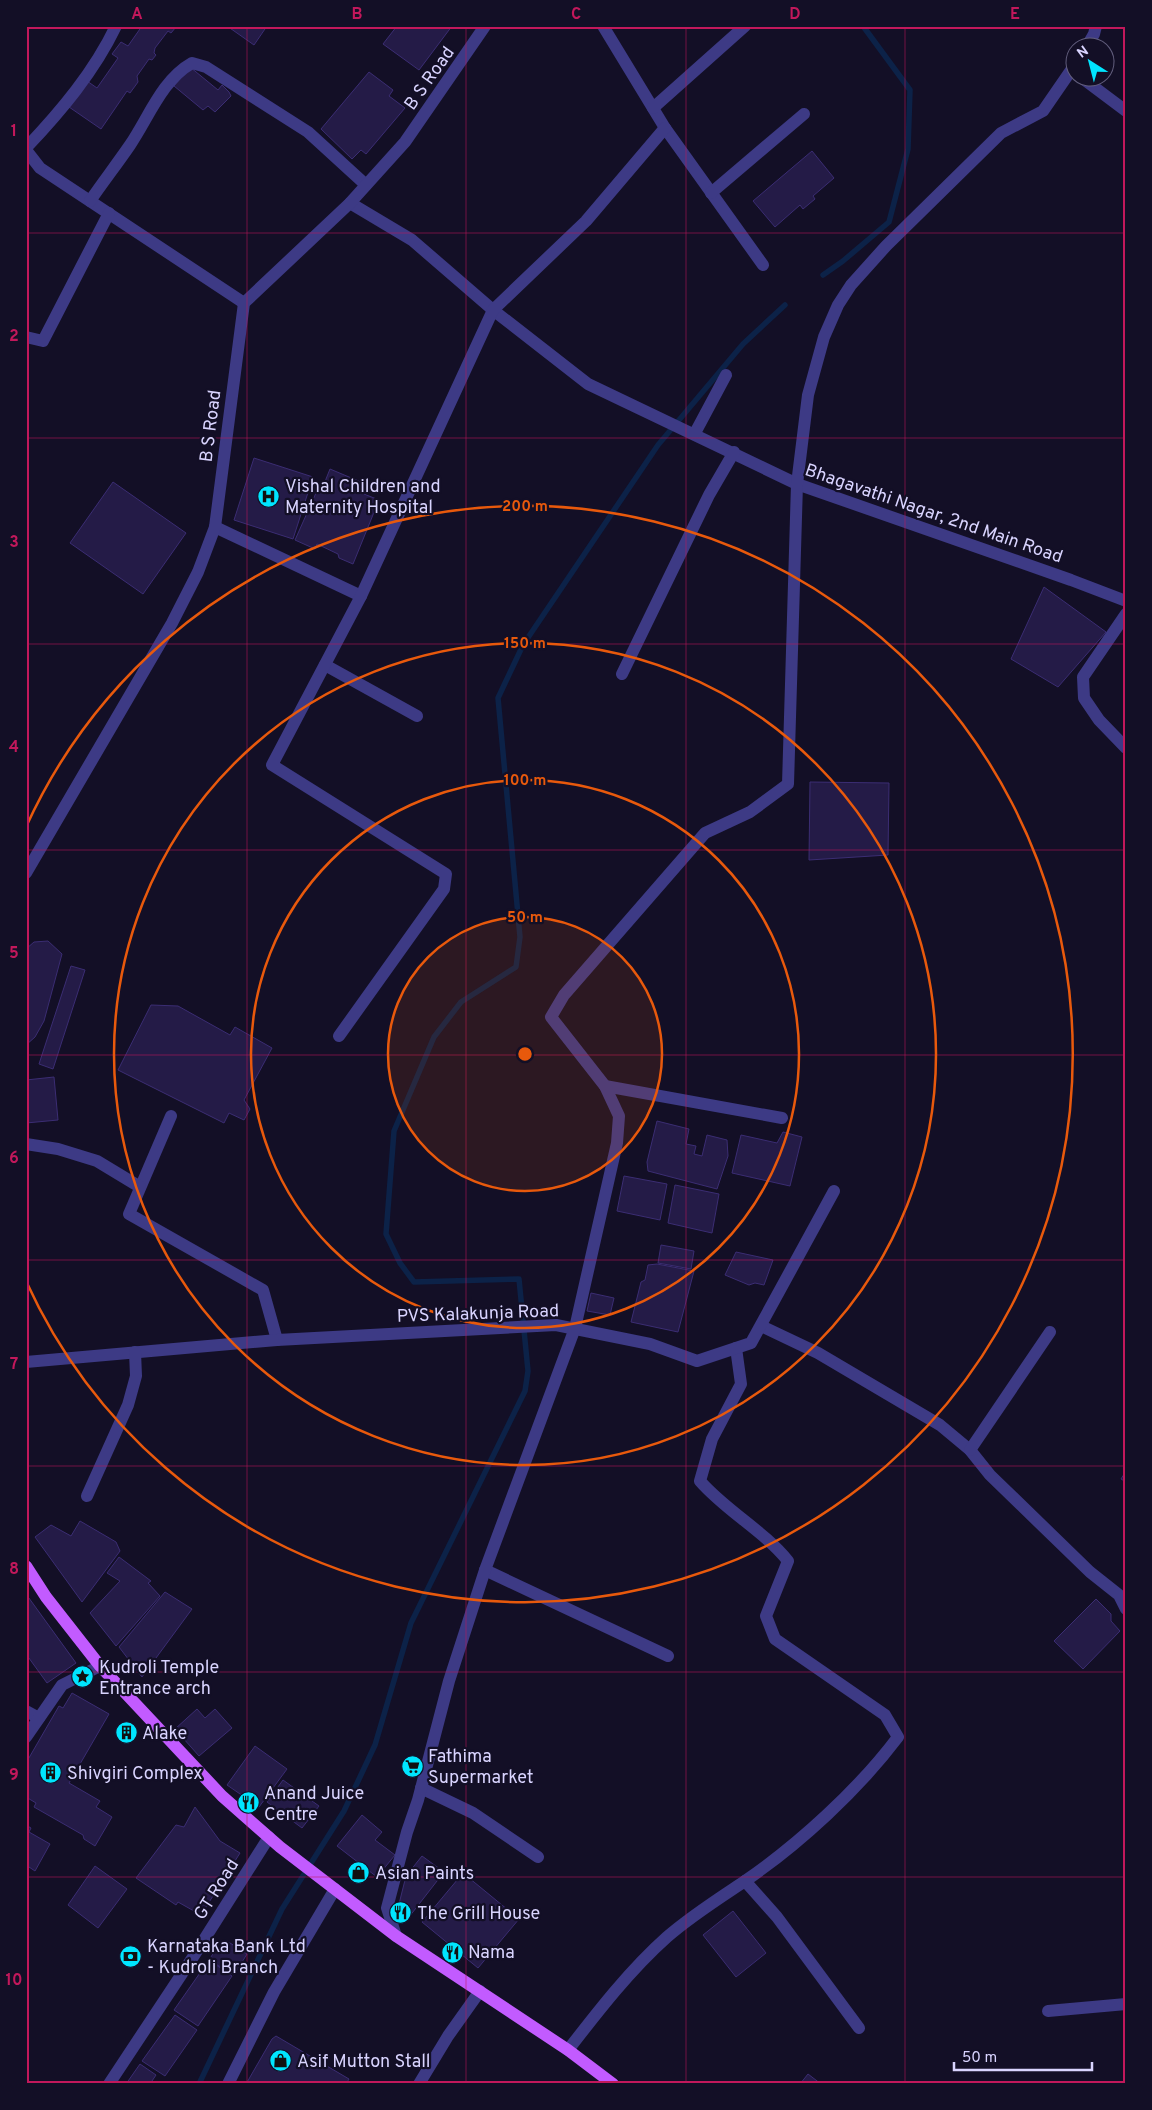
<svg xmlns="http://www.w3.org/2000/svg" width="1152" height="2110" viewBox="0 0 1152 2110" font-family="Overpass,sans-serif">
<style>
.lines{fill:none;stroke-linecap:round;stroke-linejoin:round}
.stream{stroke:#0c2248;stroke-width:5.5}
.building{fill:#241b47;stroke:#3b2d73}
.minor{stroke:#3d3a85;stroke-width:12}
.major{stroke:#c25bff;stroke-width:12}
.grid{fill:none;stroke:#c2185b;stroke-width:1;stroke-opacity:0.55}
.ring{fill:none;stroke:#e8590c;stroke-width:2.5}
.labels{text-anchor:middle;stroke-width:4.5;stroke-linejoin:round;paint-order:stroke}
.street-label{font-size:18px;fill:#d9d4ff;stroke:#130f26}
.poi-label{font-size:18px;fill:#d9d4ff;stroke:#130f26;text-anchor:start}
.centre{fill:#e8590c;stroke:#130f26;stroke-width:2.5}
.ring-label{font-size:15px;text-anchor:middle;font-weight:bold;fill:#e8590c;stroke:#130f26;stroke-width:4.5;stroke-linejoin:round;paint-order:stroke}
.neatline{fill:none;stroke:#c2185b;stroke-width:2}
.grid-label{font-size:16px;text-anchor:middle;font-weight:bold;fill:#c2185b}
</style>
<rect width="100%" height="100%" fill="#130f26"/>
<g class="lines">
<!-- stream -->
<g class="stream">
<polyline points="823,275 843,261 889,222 908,149 910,90 863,26"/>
<polyline points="199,2084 282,1909 344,1811 375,1745 411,1623 525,1391 528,1371 519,1279 414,1282 400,1263 386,1234 394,1131 434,1037 461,1002 516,967 520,937 498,698 523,645 658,445 743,344 785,305"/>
</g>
</g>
<!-- building -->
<g class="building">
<polygon points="142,26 176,27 171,33 168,31 155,48 154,53 156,55 152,60 149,59 137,76 138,82 130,93 127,91 101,129 69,107 87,81 97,88 118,58 112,54 121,42 128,46"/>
<polygon points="227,26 267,26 254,45"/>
<polygon points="397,26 452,26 419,70 383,44"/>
<polygon points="190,67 218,90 222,85 229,92 231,96 215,112 208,106 203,110 174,86"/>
<polygon points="369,72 393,90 389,96 405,108 366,154 361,150 352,159 321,129"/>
<polygon points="812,151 834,178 813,196 815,199 803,209 800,205 775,227 753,201"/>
<polygon points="254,458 313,477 293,539 234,520"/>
<polygon points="330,469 368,485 364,494 379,500 353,564 339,558 338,554 317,544 315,549 295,540 320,484 324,484"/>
<polygon points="113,482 186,533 143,594 70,543"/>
<polygon points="1044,587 1106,632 1058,687 1011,659"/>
<polygon points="810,782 889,783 888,855 809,860"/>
<polygon points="48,941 62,954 44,1021 35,1037 26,1045 26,949 34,942"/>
<polygon points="71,966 85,970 53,1069 39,1064"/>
<polygon points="151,1005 178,1006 230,1035 235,1027 272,1048 244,1100 250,1109 244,1120 229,1113 224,1123 118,1070"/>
<polygon points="54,1077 58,1120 26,1123 26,1080"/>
<polygon points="657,1121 689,1129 686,1144 696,1146 694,1154 702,1156 707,1135 727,1140 728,1156 717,1189 648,1171 647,1162"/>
<polygon points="783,1132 802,1137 790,1186 732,1173 741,1135 777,1143"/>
<polygon points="624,1176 667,1184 660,1220 617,1211"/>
<polygon points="675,1185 719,1194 712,1233 668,1223"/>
<polygon points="661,1245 694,1251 691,1269 658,1263"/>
<polygon points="736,1252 773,1260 764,1285 755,1283 749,1285 725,1275"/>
<polygon points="657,1264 694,1271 678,1332 631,1322 641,1282 645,1280 648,1265"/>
<polygon points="591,1293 614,1298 610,1315 587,1311"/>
<polygon points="1126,1471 1126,1482 1121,1479"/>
<polygon points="80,1521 116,1542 120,1551 82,1602 35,1537 51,1525 71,1536"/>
<polygon points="119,1557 151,1581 148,1583 160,1596 116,1646 90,1613 120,1581 107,1573"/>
<polygon points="165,1592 192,1609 142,1677 119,1647"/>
<polygon points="26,1594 76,1663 47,1683 26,1654"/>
<polygon points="1096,1599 1111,1614 1111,1621 1120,1631 1083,1669 1054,1641"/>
<polygon points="72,1693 109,1714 69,1783 100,1801 96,1807 112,1817 95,1846 84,1839 83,1835 34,1807 36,1803 26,1797 26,1763 59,1706 63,1708"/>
<polygon points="197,1709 205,1718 215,1709 232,1728 199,1756 175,1729"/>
<polygon points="124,1723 135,1738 129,1743 117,1727"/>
<polygon points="255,1746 287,1769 259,1807 227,1785"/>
<polygon points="283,1780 319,1806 302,1828 267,1802"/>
<polygon points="195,1807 220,1841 240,1853 201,1915 178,1902 176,1905 136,1878 176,1825 184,1827"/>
<polygon points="362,1815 382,1832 375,1840 395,1855 377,1877 337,1846"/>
<polygon points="26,1825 31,1828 29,1832 50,1844 35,1871 26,1865"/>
<polygon points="422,1856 444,1872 409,1917 398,1908 406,1876"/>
<polygon points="95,1866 127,1889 98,1928 68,1905"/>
<polygon points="463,1873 519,1919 478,1968 422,1922"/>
<polygon points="733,1911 766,1953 736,1977 703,1935"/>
<polygon points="227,1941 247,1954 234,1975 209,1960 216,1949 221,1951"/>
<polygon points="209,1960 232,1976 198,2026 174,2010"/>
<polygon points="175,2015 197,2030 165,2076 142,2061"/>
<polygon points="276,2036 349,2079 346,2084 246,2084 272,2039"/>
<polygon points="140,2064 156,2075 150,2084 126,2084"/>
<polygon points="808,2074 821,2084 800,2084"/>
</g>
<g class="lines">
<!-- minor -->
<g class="minor">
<polyline points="603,26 665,128 763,265"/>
<polyline points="1086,48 1094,34 1096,26"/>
<polyline points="1082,78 1126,111"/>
<polyline points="653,108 745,26"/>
<path d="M 26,148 C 61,111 94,72 116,26"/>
<polyline points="26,150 40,168 244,303"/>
<polyline points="711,193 804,114"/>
<path d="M 90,201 C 103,182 117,164 130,145 C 149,117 162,80 192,63 L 206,67 L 308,132 L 366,185"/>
<polyline points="350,203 412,240 493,310 588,384 797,484 1071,580 1126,601"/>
<polyline points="26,337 43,341 109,213"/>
<polyline points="695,433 726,375"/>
<polyline points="215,527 361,596"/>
<polyline points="1126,614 1083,677 1084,698 1099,720 1126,748"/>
<polyline points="325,665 417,716"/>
<polyline points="622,674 709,495 734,452"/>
<polyline points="26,873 172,623 198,572 215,527 244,303 350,203 405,142 485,26"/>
<polyline points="339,1036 444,889 446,874 272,765 361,596 493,310 586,221 665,128"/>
<polyline points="605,1086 782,1118"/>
<polyline points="171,1116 129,1214 263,1290 277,1340"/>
<polyline points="26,1144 58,1149 97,1161 140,1187"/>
<polyline points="761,1326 818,1353 940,1425 970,1450 990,1475 1090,1572 1119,1595 1126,1609"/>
<path d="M 736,1348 L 741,1384 L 712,1439 L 700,1481 C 726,1511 763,1530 788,1561 L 766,1616 L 775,1639 L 885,1715 L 898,1737 C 858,1790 799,1844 745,1881"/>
<polyline points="26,1362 277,1340 556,1325 650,1344 697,1361 751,1343 834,1191"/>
<polyline points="970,1450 1050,1332"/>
<polyline points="87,1496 128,1405 136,1376 135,1352"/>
<polyline points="485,1570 668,1656"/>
<polyline points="26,1711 39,1718"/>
<polyline points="26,1737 62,1685 100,1666"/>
<polyline points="421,1788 473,1813 538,1857"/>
<polyline points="396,1936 387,1908 407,1832 418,1800 449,1681 485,1570 575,1328 617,1143 619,1116 605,1086 551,1017 564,995 705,833 750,812 788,784 797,484 808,395 824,337 838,305 851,285 886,246 1001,133 1043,111 1074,66"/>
<polyline points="1048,2011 1126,2004"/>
<path d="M 568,2050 C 599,2010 630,1970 667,1937 C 691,1916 718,1899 745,1881 L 777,1917 L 859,2028"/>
<polyline points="109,2084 195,1954 269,1837"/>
<polyline points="228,2084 274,1992 335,1889"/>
<polyline points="419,2084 448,2036 480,1991"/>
</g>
<!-- major -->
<polyline class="major" points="26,1566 46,1597 100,1666 222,1796 280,1847 396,1936 568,2050 613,2084"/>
</g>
<!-- grid -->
<path class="grid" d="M 247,26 L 247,2084M 466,26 L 466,2084M 686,26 L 686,2084M 905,26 L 905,2084M 26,233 L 1126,233M 26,438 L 1126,438M 26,644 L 1126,644M 26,850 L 1126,850M 26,1055 L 1126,1055M 26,1260 L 1126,1260M 26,1466 L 1126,1466M 26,1672 L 1126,1672M 26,1877 L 1126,1877"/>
<!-- distance rings -->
<circle cx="525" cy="1054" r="137" fill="#e8590c" fill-opacity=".12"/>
<g class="ring">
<circle cx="525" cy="1054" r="137"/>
<circle cx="525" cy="1054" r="274"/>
<circle cx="525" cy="1054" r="411"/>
<path d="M26 827A548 548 0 1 1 26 1281"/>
</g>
<!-- icons -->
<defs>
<symbol id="hospital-disc" viewBox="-11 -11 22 22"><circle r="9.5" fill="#00e5ff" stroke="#130f26"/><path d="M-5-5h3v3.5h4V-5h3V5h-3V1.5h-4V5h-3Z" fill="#111"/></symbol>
<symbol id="sight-disc" viewBox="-11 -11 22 22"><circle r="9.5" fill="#00e5ff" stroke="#130f26"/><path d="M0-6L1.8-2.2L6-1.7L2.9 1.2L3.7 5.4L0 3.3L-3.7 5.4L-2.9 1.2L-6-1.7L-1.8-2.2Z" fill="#111"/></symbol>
<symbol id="building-disc" viewBox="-11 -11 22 22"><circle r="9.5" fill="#00e5ff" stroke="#130f26"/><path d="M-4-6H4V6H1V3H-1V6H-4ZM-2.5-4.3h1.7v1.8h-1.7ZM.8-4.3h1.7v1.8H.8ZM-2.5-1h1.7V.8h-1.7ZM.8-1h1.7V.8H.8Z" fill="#111"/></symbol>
<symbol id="supermarket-disc" viewBox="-11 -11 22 22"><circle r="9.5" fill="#00e5ff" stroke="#130f26"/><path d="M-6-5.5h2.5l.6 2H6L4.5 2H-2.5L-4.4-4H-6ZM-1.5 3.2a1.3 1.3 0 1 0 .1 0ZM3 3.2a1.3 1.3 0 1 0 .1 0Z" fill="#111"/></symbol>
<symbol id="restaurant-disc" viewBox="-11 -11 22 22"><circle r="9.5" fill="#00e5ff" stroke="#130f26"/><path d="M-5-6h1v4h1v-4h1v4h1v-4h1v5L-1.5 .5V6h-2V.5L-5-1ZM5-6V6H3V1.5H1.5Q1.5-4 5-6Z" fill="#111"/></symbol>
<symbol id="shop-disc" viewBox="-11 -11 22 22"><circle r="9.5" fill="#00e5ff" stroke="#130f26"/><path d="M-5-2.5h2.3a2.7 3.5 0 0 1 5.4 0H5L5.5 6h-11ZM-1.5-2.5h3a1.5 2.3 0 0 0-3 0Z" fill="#111"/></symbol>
<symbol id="bank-disc" viewBox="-11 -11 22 22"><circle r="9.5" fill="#00e5ff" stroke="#130f26"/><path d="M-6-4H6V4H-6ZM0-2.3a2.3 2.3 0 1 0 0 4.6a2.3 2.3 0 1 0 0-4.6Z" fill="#111"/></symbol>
</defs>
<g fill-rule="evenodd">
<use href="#hospital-disc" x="256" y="484" width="25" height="25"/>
<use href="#sight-disc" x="70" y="1664" width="25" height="25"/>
<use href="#building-disc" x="114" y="1720" width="25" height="25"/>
<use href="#supermarket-disc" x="400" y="1754" width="25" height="25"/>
<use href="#building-disc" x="38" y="1760" width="25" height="25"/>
<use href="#restaurant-disc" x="236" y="1790" width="25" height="25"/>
<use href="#shop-disc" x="346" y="1860" width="25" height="25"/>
<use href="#restaurant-disc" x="388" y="1900" width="25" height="25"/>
<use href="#restaurant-disc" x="440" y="1940" width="25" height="25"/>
<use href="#bank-disc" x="118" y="1944" width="25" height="25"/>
<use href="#shop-disc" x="268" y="2048" width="25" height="25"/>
</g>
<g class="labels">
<!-- street labels -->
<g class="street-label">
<text transform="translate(429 78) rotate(-55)" y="6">B S Road</text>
<text transform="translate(210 426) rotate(-83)" y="6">B S Road</text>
<text transform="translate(934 513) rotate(19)" y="6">Bhagavathi Nagar, 2nd Main Road</text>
<text transform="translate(478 1313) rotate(-2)" y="6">PVS Kalakunja Road</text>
<text transform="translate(216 1889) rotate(-58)" y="6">GT Road</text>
</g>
<!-- poi labels -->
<g class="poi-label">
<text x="285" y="492">Vishal Children and<tspan x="285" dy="21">Maternity Hospital</tspan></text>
<text x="99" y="1673">Kudroli Temple<tspan x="99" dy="21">Entrance arch</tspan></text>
<text x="142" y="1739">Alake</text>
<text x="428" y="1762">Fathima<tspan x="428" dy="21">Supermarket</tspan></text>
<text x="67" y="1779">Shivgiri Complex</text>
<text x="264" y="1799">Anand Juice<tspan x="264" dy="21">Centre</tspan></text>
<text x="375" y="1879">Asian Paints</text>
<text x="417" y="1919">The Grill House</text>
<text x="147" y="1952">Karnataka Bank Ltd<tspan x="147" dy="21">- Kudroli Branch</tspan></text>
<text x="468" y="1958">Nama</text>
<text x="297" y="2067">Asif Mutton Stall</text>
</g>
</g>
<circle cx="525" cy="1054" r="8" class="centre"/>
<g class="ring-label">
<text x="525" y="511">200 m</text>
<text x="525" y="648">150 m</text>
<text x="525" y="785">100 m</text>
<text x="525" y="922">50 m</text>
</g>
<!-- border -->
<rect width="1152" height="2110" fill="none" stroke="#130f26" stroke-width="55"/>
<!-- north arrow -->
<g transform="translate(1090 62) rotate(324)"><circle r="24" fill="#130f26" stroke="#625e7d"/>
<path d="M0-4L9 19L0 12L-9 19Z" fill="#00e5ff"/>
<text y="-8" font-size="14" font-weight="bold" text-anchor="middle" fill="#d9d4ff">N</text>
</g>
<!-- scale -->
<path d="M954 2062v8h138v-8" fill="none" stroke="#d9d4ff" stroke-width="2.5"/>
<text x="962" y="2062" font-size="15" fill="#d9d4ff" stroke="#130f26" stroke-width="4" paint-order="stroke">50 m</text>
<rect x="28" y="28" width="1096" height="2054" class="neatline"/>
<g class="grid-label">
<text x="137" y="19">A</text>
<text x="357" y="19">B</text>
<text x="576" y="19">C</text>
<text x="795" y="19">D</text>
<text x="1015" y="19">E</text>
<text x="14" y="136">1</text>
<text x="14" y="341">2</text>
<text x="14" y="547">3</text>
<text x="14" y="752">4</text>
<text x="14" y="958">5</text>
<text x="14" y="1163">6</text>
<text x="14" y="1369">7</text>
<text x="14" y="1574">8</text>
<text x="14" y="1780">9</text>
<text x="14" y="1985">10</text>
</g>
</svg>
